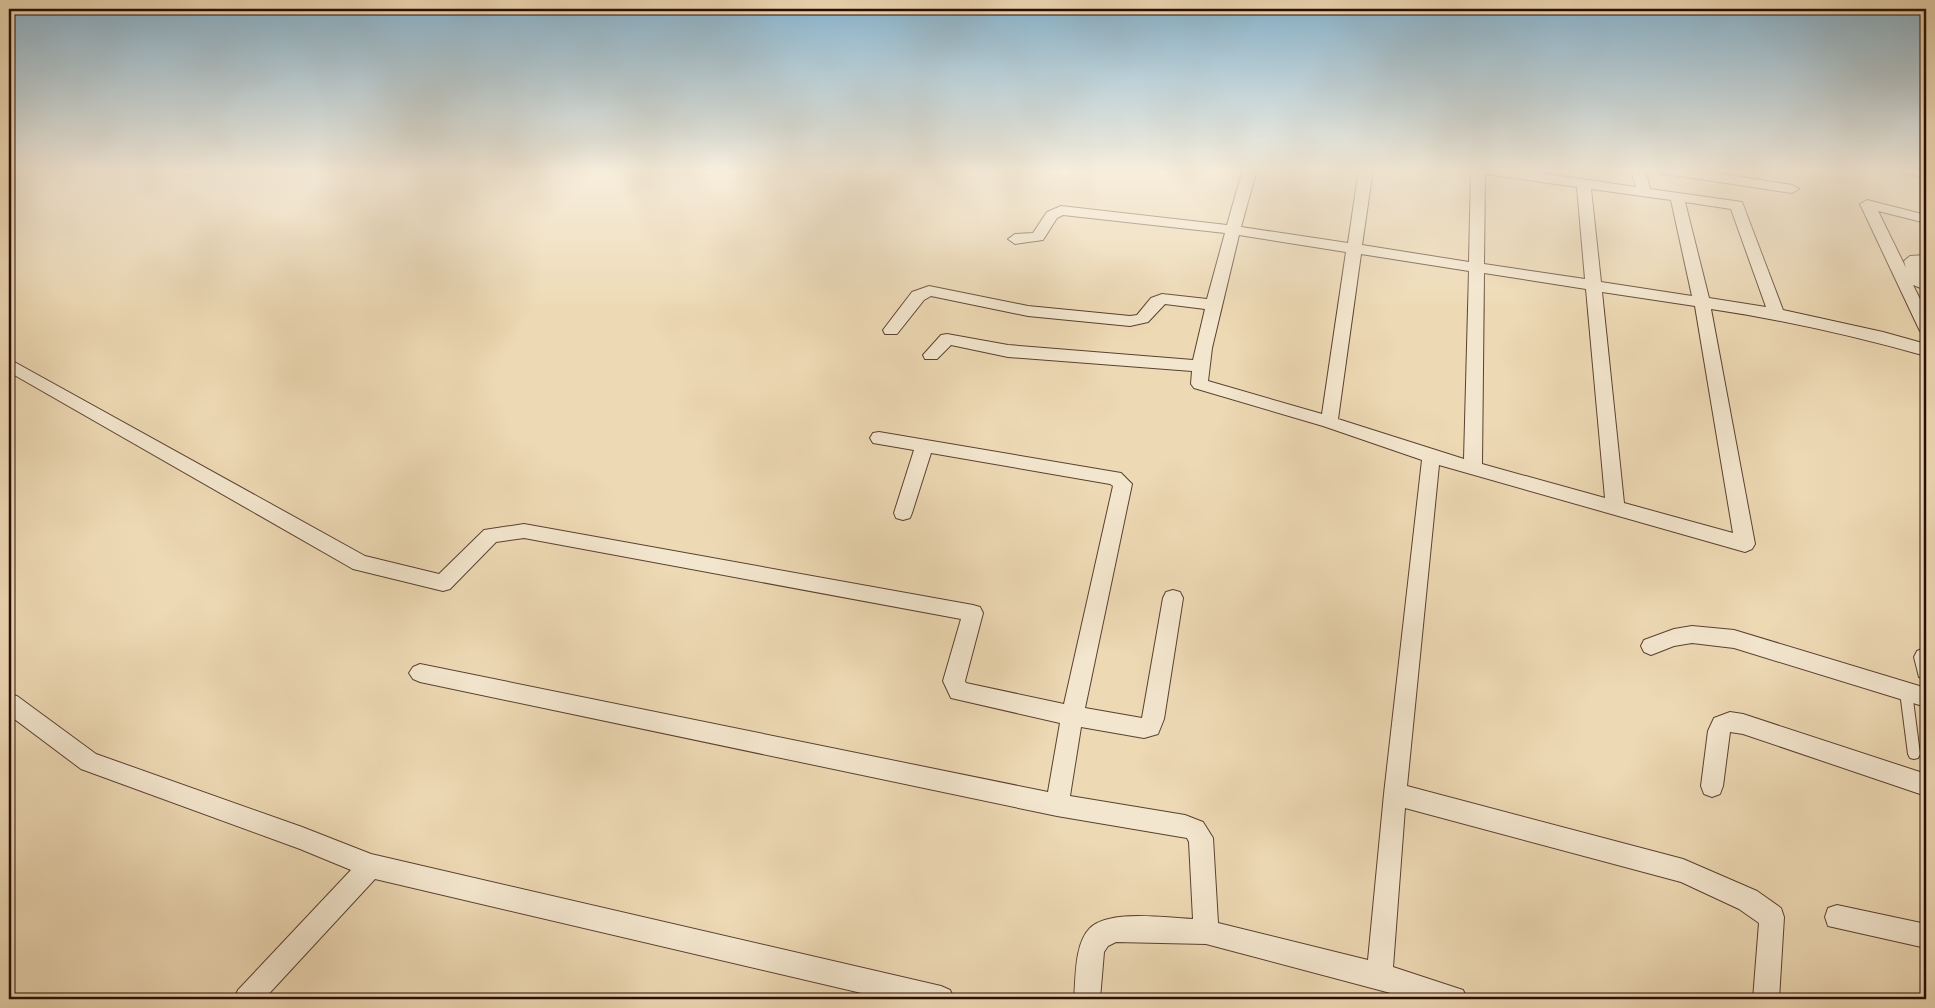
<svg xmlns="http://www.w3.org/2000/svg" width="1935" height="1008" viewBox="0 0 1935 1008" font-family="'Libre Caslon Text',serif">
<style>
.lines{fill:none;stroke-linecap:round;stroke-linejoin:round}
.service-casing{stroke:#5b4030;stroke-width:2}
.minor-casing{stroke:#5b4030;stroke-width:2}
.service{fill:#f3e6ce;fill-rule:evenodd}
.minor{fill:#f3e6ce;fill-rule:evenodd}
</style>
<rect width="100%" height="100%" fill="#edd9b4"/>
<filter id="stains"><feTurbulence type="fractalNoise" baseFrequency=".004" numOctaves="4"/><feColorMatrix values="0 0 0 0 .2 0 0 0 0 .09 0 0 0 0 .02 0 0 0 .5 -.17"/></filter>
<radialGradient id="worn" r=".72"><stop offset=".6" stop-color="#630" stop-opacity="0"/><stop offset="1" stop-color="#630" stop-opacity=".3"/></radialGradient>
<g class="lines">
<defs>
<polygon id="service" points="1906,687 1910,688 1912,692 1920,754 1918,758 1914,759 1910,758 1908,754 1900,692 1902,688"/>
<g id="minor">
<path d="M 1243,169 L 1257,169 L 1241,227 L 1348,243 L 1359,169 L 1373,169 L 1362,245 L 1469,262 L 1471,169 L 1512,169 L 1636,187 L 1631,169 L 1645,169 L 1650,189 L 1742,202 L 1783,310 L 1883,332 L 1926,344 L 1926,356 C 1855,336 1784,320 1711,309 L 1755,544 L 1752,549 L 1745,552 L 1439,465 L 1407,786 L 1683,859 L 1757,891 L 1781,908 L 1784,917 L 1779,999 L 1753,999 L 1759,923 L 1739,909 L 1681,882 L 1405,808 L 1393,967 L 1463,990 L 1467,999 L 1413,999 L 1206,944 L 1116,942 L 1108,946 L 1104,952 L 1100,999 L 1074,999 C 1076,979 1074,944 1090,928 C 1110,909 1166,918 1193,919 L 1189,842 L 1187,838 L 1057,816 L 420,682 L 413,679 L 409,673 L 413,667 L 420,664 L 1048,792 L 1060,723 L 951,698 L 943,681 L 961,619 L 524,538 L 496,542 L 450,589 L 443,591 L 353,569 L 9,372 L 9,359 L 365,556 L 439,574 L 484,530 L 524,524 L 973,605 L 980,607 L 983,613 L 965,681 L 966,683 L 1064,704 L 1113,486 L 1110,484 L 931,453 L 912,513 L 910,518 L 903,520 L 896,518 L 894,513 L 914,450 L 873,443 L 870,438 L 873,433 L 879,432 L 1121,473 L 1132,484 L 1085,708 L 1142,718 L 1163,598 L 1166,592 L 1173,590 L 1180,592 L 1183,598 L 1164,719 L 1158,734 L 1144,738 L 1081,727 L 1070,796 L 1185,815 L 1203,822 L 1213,838 L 1218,923 L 1368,960 L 1384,794 L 1422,460 L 1323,426 L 1194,388 L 1191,384 L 1192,371 L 1008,357 L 951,345 L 937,359 L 925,359 L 923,355 L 941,335 L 947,334 L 1008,345 L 1193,360 L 1205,309 L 1165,304 L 1148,322 L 1130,326 L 1028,316 L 931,296 L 924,300 L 897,334 L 885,334 L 883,330 L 912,292 L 929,286 L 1028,306 L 1130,316 L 1137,315 L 1151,298 L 1162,294 L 1207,299 L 1225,233 L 1063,215 L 1057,218 L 1043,240 L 1015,244 L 1008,239 L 1015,234 L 1033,233 L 1047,212 L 1061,206 L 1227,225 ZM 1485,174 L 1577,187 L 1585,279 L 1484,264 ZM 1591,189 L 1671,200 L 1692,296 L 1601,282 ZM 1685,202 L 1731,209 L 1766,307 L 1709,298 ZM 1239,235 L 1346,252 L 1322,414 L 1208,381 L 1212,348 ZM 1361,254 L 1469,271 L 1464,459 L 1338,419 ZM 1484,273 L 1586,289 L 1605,498 L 1482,464 ZM 1602,292 L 1695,306 L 1733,533 L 1624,503 Z"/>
<polygon points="1653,169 1690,169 1792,185 1799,189 1792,193 1660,173"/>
<polygon points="1898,169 1926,170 1926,178 1900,172"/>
<polygon points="1867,200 1926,215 1926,223 1878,211 1906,268 1904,261 1910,256 1926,255 1926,265 1920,264 1922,277 1926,279 1926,290 1913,285 1926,311 1926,332 1920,331 1918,327 1860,204"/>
<polygon points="1692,626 1734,630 1926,688 1926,707 1734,648 1692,643 1674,646 1651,655 1644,652 1641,646 1644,640 1674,629"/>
<polygon points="1924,648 1926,649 1926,680 1919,677 1914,657 1917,651"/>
<polygon points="9,694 17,696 96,754 302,827 371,854 941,986 950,990 954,999 887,999 375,879 264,999 234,999 238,990 351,870 300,849 81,769 9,715"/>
<polygon points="1730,712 1743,714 1926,774 1926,796 1743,734 1730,732 1723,786 1720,794 1712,797 1704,794 1701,786 1708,731 1714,718"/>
<polygon points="1837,905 1926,924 1926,948 1828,926 1825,917 1828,908"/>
</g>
</defs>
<!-- service casing -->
<use href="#service" class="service-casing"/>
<!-- minor casing -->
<use href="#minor" class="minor-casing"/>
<!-- service -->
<use href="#service" class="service"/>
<!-- minor -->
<use href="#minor" class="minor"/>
</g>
<!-- sky -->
<linearGradient id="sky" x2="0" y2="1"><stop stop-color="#88b6d2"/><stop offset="0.55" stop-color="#f7eedd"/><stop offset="1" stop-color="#f7eedd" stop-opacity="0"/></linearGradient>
<rect width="1935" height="310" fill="url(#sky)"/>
<!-- margin -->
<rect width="1935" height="1008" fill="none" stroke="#edd9b4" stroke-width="30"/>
<rect x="10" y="10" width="1915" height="988" fill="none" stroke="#2a0d04" stroke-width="2.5"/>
<rect x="15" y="15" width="1905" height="978" fill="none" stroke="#2a0d04"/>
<rect width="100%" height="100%" filter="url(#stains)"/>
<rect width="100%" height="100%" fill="url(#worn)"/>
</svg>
